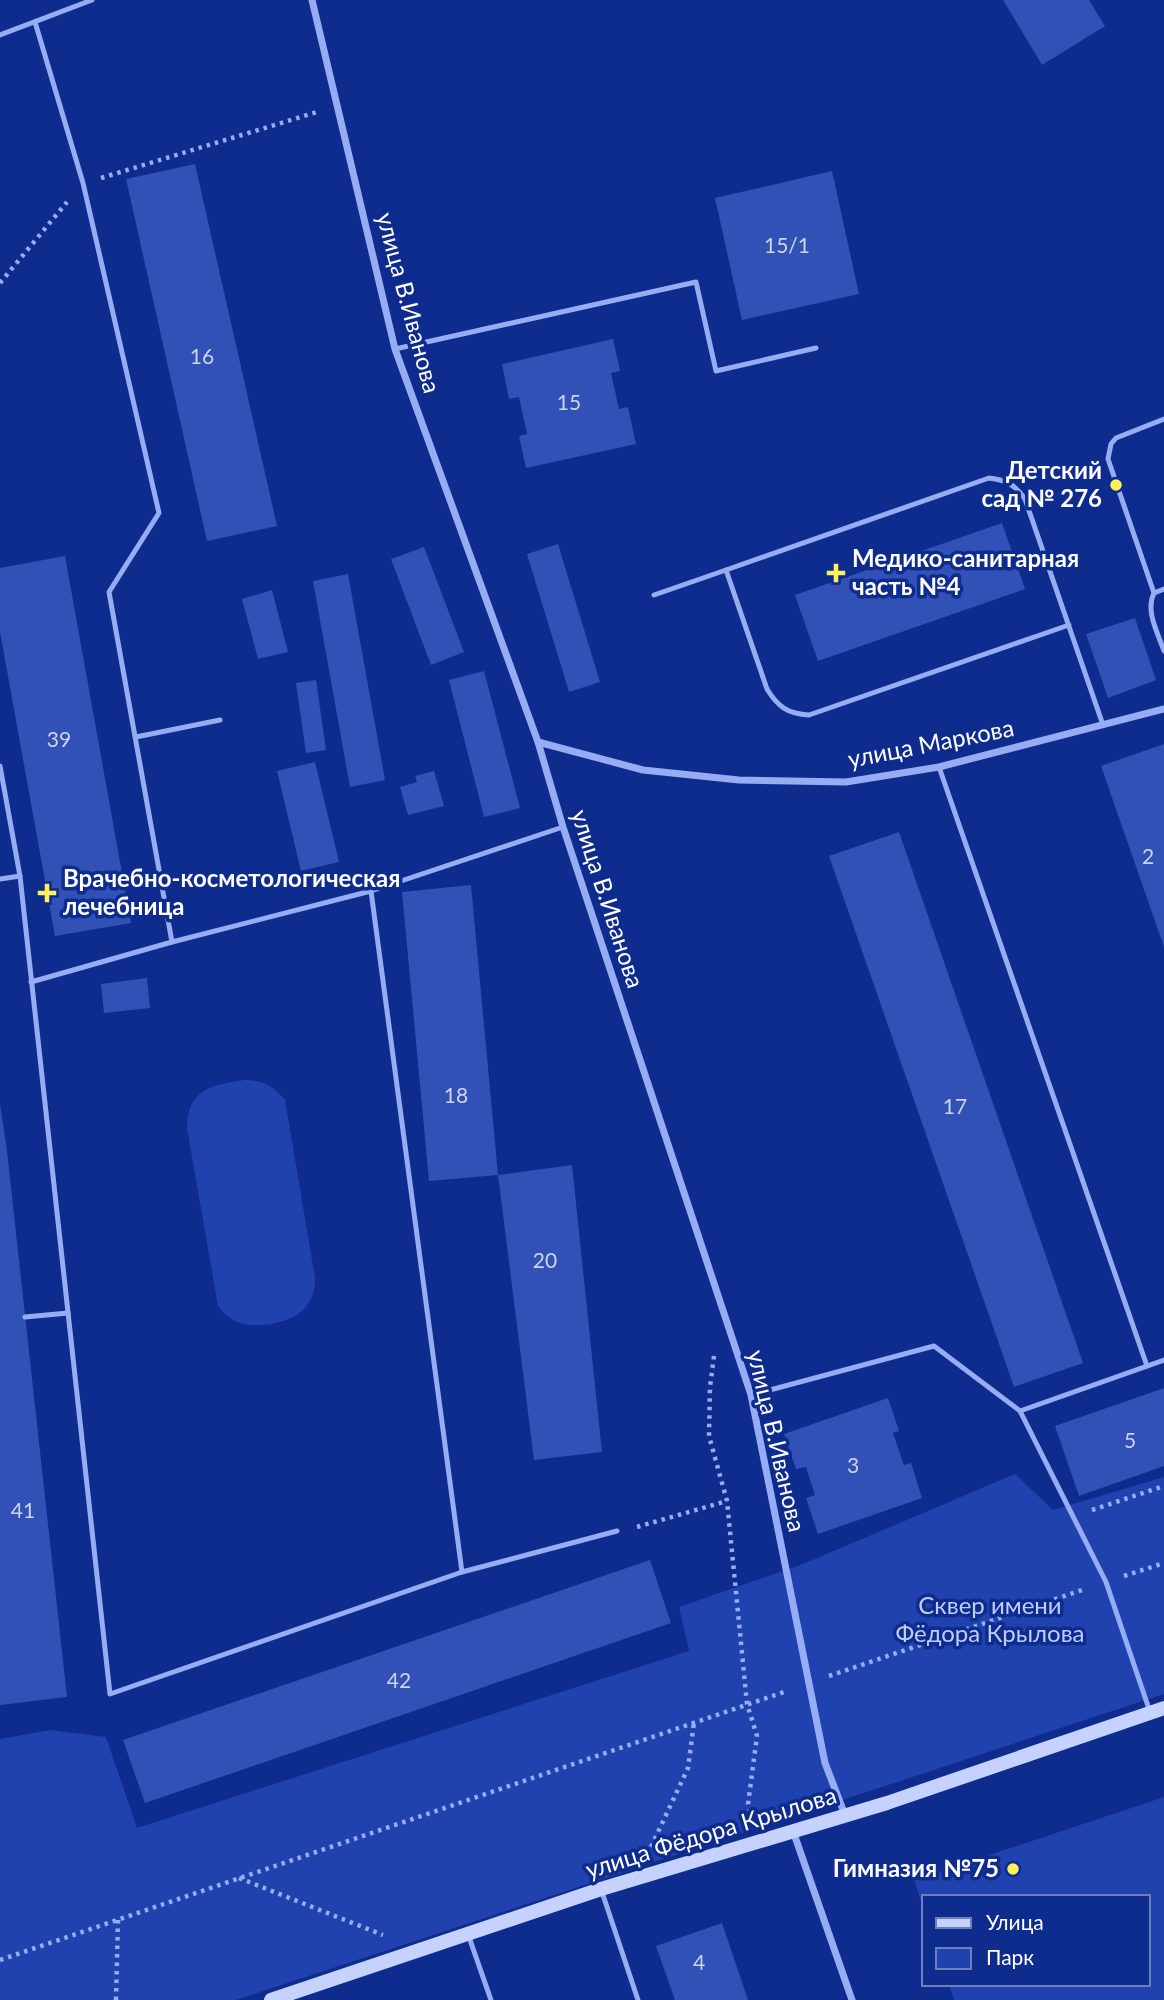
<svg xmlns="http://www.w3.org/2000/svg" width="1164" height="2000" viewBox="0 0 1164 2000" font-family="Lato,sans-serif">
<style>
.green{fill:#2042ae}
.building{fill:#3251b6}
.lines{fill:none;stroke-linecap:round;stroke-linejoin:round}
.path{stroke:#96acf3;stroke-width:4.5;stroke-dasharray:3.5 5;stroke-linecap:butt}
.lane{stroke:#96acf3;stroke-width:5}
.street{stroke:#96acf3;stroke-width:7}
.secondary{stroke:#c5d2fd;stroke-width:14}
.poi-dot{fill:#fff258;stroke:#0e2b8e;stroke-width:2.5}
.labels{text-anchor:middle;stroke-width:7;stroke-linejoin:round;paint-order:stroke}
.number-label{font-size:21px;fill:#ccd4ed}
.street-label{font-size:24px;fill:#fff;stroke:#0e2b8e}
.poi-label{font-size:24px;font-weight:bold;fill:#fff;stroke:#0e2b8e;text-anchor:end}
.park-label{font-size:24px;fill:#bdcdfe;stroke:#0e2b8e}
</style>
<rect width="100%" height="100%" fill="#0e2b8e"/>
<!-- green -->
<g class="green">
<path d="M 244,1080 C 263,1080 273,1086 285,1100 L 315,1278 C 315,1307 298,1319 271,1324 C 248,1327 232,1325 218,1306 L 187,1128 C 187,1089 212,1085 244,1080 Z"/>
<polygon points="1015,1474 1053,1510 1164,1477 1164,1694 236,2000 0,2000 0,1739 50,1730 106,1737 137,1828 689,1651 679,1607 803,1564"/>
<polygon points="1164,1797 1164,2000 954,2000 949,1984 1148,1984 1148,1897 924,1897 924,1910 914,1880"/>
</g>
<!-- building -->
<g class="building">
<polygon points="1003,0 1089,0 1105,26 1042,65"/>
<polygon points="195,164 277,526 207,541 126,179"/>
<polygon points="832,171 859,294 742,320 715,198"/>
<polygon points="613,339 620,371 611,373 619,409 628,407 636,444 526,468 519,436 527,434 519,397 509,399 502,364"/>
<polygon points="1002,523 1025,589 818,661 795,595"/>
<polygon points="558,544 600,682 569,692 527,554"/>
<polygon points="424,547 464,652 431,665 391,559"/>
<polygon points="65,556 131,923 55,936 0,632 0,568"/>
<polygon points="348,574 385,780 350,787 313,581"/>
<polygon points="272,590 288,652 258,659 242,599"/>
<polygon points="1135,618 1156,680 1108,698 1086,634"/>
<polygon points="484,671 520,808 484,817 449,680"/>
<polygon points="316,680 326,750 306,753 296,683"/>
<polygon points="1164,744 1164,947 1101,766"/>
<polygon points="315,762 339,862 301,871 277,771"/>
<polygon points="434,771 444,806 408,815 400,787 417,782 415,776"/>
<polygon points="899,832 1083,1363 1014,1387 829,856"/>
<polygon points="471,885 498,1175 429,1181 402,892"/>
<polygon points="147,978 150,1008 104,1013 101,984"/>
<polygon points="0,1104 7,1151 67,1697 0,1705"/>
<polygon points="572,1165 602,1452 534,1460 498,1175"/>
<polygon points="1164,1388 1164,1466 1079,1496 1055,1426"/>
<polygon points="888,1398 899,1431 893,1433 904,1465 911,1463 922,1498 818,1534 806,1498 815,1495 806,1467 796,1469 784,1434"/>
<polygon points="650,1560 671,1623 145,1803 123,1740"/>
<polygon points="722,1923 748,2000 675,2000 656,1946"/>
</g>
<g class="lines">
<!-- path -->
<g class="path">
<polyline points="101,178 317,112"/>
<polyline points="0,283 67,202"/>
<polyline points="714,1356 710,1387 709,1436 727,1501 747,1704 757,1736 748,1804 752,1817"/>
<polyline points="1092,1510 1164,1486"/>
<polyline points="637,1527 727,1501"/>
<polyline points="1124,1576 1164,1563"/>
<polyline points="829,1676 1085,1589"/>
<polyline points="651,1847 688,1768 694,1722"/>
<polyline points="239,1878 383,1935"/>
<polyline points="0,1960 787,1691"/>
<polyline points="116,2000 118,1920"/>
</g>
<!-- lane -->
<g class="lane">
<polyline points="35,22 83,183 159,513 109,592 172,942"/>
<polyline points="0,35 92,0"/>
<polyline points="395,349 696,282 716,371 816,348"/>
<path d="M 1164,419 L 1116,438 L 1111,444 L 1108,459 L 1154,593 C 1145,611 1158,633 1164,651"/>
<polyline points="1154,593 1164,589"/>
<polyline points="654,595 726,570"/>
<path d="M 1069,625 L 809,715 C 788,714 778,707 767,689 L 726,570 L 989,478 C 1007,480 1015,485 1025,499 L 1103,725"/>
<polyline points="136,737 220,720"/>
<polyline points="0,766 20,876 110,1694 462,1572 617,1531"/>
<polyline points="939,767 1147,1366"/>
<polyline points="0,879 20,876"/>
<polyline points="371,891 462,1572"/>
<polyline points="31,982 172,942 371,891 563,827"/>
<polyline points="25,1317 68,1313"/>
<polyline points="751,1395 934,1346 1020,1411 1106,1582 1150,1712"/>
<polyline points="1020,1411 1164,1360"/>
<polyline points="601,1889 638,2000"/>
<polyline points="469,1937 491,2000"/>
</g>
<!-- street -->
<g class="street">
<polyline points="312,0 395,349 538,742 563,827 751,1395 825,1763 845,1815"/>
<polyline points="538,742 643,770 739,780 846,782 939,767 1164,709"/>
<polyline points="793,1831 852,2000"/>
</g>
<!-- secondary -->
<polyline class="secondary" points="271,2000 601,1889 887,1803 1164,1708"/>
</g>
<!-- markers -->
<g class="poi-dot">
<circle cx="1116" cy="485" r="7"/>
<path d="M832.5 562.5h7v7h7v7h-7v7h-7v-7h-7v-7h7z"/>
<path d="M43.5 882.5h7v7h7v7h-7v7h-7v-7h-7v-7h7z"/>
<circle cx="1013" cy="1869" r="7"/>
</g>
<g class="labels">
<!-- number labels -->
<g class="number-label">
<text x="787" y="253">15/1</text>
<text x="202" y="364">16</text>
<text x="569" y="410">15</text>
<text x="59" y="747">39</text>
<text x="1148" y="864">2</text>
<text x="456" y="1103">18</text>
<text x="955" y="1114">17</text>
<text x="545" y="1268">20</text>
<text x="1130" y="1448">5</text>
<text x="853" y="1473">3</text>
<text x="23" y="1518">41</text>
<text x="399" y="1688">42</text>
<text x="699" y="1970">4</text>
</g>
<!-- street labels -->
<g class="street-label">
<text transform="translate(408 303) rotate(75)" y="8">улица В.Иванова</text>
<text transform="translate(931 744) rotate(-11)" y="8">улица Маркова</text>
<text transform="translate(607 899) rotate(72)" y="8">улица В.Иванова</text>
<text transform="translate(776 1441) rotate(77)" y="8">улица В.Иванова</text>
<text transform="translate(711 1833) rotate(-17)" y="8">улица Фёдора Крылова</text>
</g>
<!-- poi labels -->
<g class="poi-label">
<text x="1102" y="479">Детский<tspan x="1102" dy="28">сад № 276</tspan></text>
<text x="852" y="567" text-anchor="start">Медико-санитарная<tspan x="852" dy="28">часть №4</tspan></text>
<text x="63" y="887" text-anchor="start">Врачебно-косметологическая<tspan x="63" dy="28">лечебница</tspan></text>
<text x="999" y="1877">Гимназия №75</text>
</g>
<!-- park labels -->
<g class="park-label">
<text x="990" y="1614">Сквер имени<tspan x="990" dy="28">Фёдора Крылова</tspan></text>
</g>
</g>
<!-- legend -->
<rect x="922" y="1895" width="228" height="91" fill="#0e2b8e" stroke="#6e80bb" stroke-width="2"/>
<rect x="936" y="1918" width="35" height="10" fill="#c5d2fd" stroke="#6e80bb" stroke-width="2"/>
<text x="986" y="1930" font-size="21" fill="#ffffff">Улица</text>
<rect x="936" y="1948" width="35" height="21" fill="#2042ae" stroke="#6e80bb" stroke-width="2"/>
<text x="986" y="1965" font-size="21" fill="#ffffff">Парк</text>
</svg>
